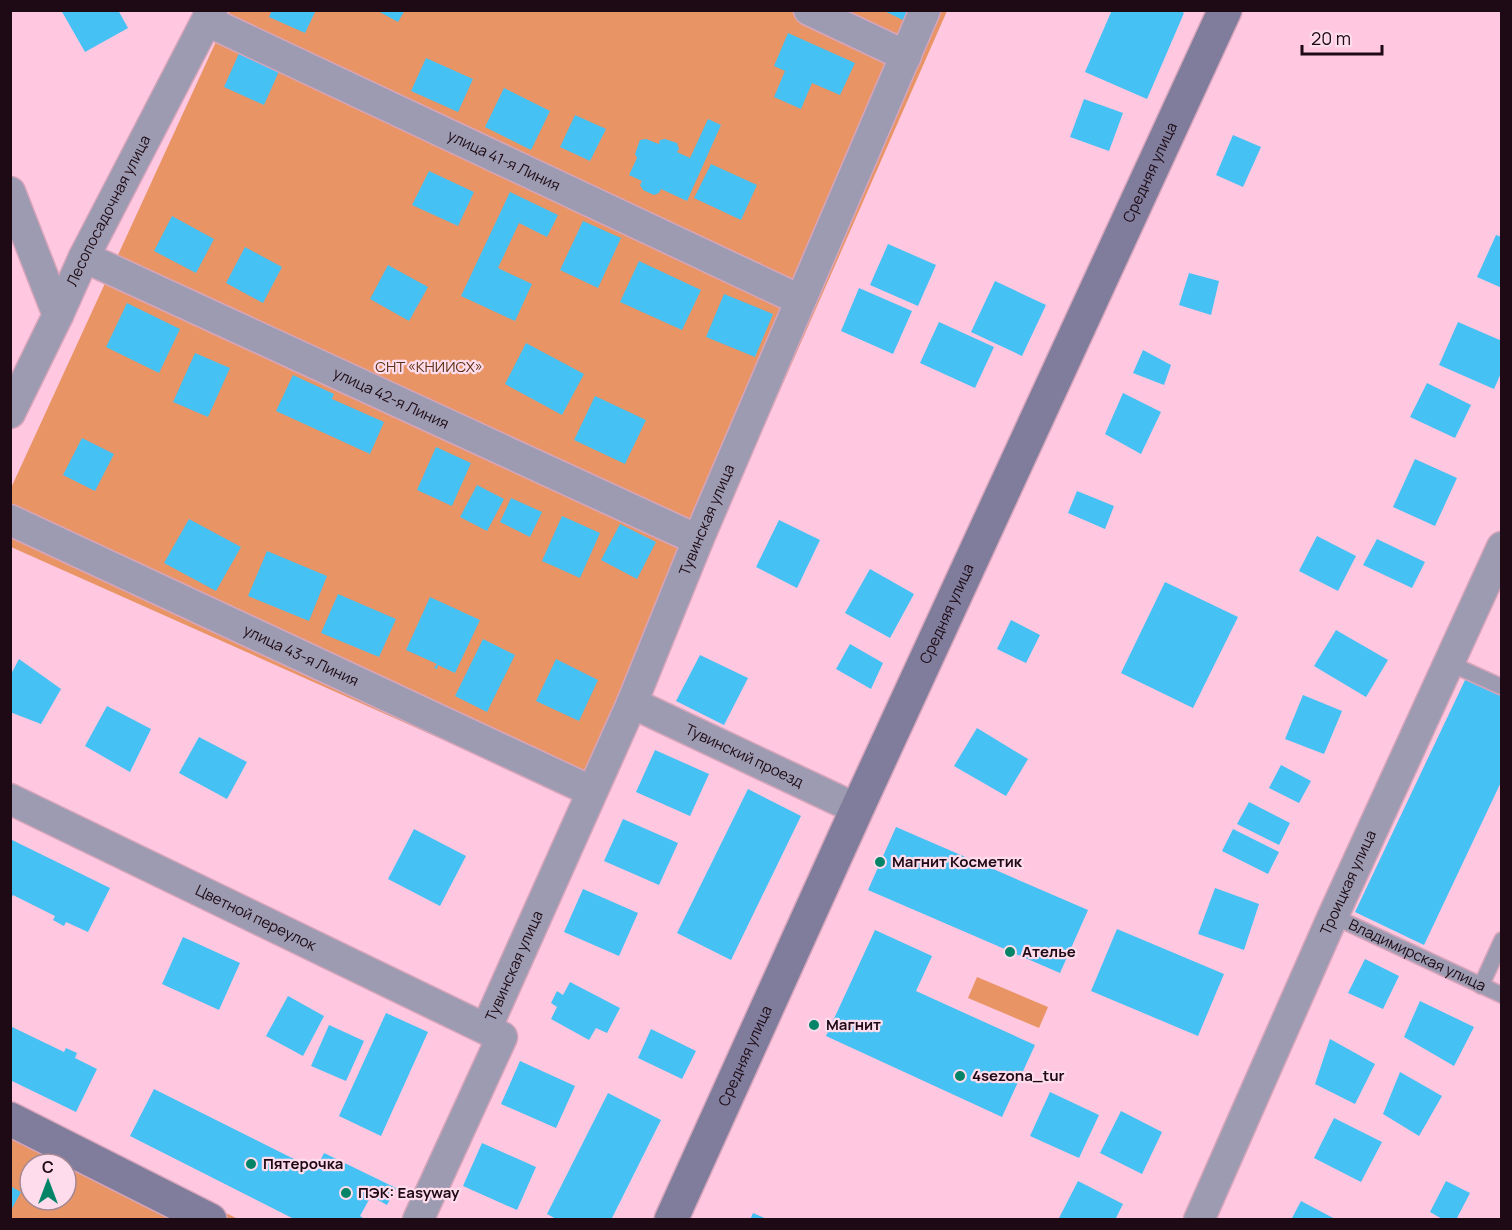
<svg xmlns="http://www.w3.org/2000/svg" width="1512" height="1230" viewBox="0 0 1512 1230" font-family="Manrope,sans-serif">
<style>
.green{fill:#e99464;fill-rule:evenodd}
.building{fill:#45c1f3}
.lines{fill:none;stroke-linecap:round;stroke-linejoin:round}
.lane-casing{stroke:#d6a5bb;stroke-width:18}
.street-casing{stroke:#d6a5bb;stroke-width:33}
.secondary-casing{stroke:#d6a5bb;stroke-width:36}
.lane{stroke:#9d9bb1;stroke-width:15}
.street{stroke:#9d9bb1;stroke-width:30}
.secondary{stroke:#7f7c9c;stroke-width:33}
.poi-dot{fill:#048466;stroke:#fedceb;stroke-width:2}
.labels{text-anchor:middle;stroke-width:4.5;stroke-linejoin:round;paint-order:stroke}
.street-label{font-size:15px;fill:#1d0a14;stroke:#fedceb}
.park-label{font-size:15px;fill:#5d3015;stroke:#fedceb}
.poi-label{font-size:15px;font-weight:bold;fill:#1d0a14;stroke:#fedceb;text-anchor:start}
</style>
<rect width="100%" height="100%" fill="#ffc7e0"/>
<!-- green -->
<g class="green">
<polygon points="230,11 947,11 596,808 11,547 11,488"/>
<polygon points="977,977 1048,1007 1039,1028 968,998"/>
<path d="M 11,1108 L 238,1219 L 11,1219 ZM 30,1164 L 66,1164 L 66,1200 L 30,1200 Z"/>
</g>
<!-- building -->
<g class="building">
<polygon points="61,10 118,10 128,28 85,52"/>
<polygon points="272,10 316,10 305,33 269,17"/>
<polygon points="376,10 405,10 398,22"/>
<polygon points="882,10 910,10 905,21"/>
<polygon points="1112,10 1179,10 1184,13 1147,99 1085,72"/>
<polygon points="788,33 855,63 840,95 812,83 801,109 774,97 785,71 774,66"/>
<polygon points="240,51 280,69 264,105 224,87"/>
<polygon points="426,58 473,79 458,112 411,91"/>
<polygon points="504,88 550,111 531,150 485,127"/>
<polygon points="1084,99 1123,113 1109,151 1070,137"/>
<polygon points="575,115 606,129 590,161 560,147"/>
<polygon points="708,119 721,125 687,201 661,189 659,193 654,195 643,190 640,185 642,181 629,175 637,158 635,154 640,140 646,139 659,144 660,140 665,139 677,143 679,149 677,152 690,158"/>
<polygon points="1233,135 1261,147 1243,187 1216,175"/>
<polygon points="711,164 757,185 741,220 694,198"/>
<polygon points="429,171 474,192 458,226 412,205"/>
<polygon points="510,192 558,215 547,237 519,223 498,268 532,284 515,321 461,296"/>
<polygon points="172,216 214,239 196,273 154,251"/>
<polygon points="583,221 621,238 598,288 560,270"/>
<polygon points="1496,235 1502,237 1502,288 1477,277"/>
<polygon points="888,244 936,265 918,306 870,285"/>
<polygon points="245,247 282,267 263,303 226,283"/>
<polygon points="639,261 701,290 682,330 620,302"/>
<polygon points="388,265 428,287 409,321 370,299"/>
<polygon points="1189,273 1219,281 1211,315 1179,305"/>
<polygon points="995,281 1046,305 1022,356 971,332"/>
<polygon points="859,288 912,311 893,354 841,331"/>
<polygon points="724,294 773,314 755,357 706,337"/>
<polygon points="127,303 180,329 159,373 106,347"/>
<polygon points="939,322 994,347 975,388 920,363"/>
<polygon points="1458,322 1502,341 1502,371 1494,389 1439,365"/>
<polygon points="526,343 584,374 562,415 505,384"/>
<polygon points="1143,350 1171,365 1164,385 1133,373"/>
<polygon points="195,353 230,368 208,417 173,402"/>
<polygon points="293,375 334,394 332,399 384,422 370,454 276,411"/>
<polygon points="1427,383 1471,405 1455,438 1410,417"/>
<polygon points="1123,393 1161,412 1141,454 1105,434"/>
<polygon points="595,396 646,420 625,464 574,440"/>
<polygon points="82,438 114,454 95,491 63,475"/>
<polygon points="436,447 471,463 452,506 417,490"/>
<polygon points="1415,459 1457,478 1435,526 1393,507"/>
<polygon points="477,485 504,499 487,531 460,517"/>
<polygon points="1077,491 1114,506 1105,529 1068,513"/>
<polygon points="511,498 542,512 530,537 500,522"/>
<polygon points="562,516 600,533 580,578 542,561"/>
<polygon points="189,519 241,547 216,591 164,563"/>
<polygon points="779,520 820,540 797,588 756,567"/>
<polygon points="620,524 656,542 637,579 601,560"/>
<polygon points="1317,536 1356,556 1338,591 1299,571"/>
<polygon points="1377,539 1425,562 1412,588 1363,565"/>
<polygon points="267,551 327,576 309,621 248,596"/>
<polygon points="870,569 914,594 890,638 845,613"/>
<polygon points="1165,582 1238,617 1193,708 1121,673"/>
<polygon points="338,594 396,619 379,657 321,633"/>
<polygon points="430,597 480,620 455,673 438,665 437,669 434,668 437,664 406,650"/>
<polygon points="1011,620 1040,635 1026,663 997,649"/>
<polygon points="1336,630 1388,660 1366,697 1314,666"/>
<polygon points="483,639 515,655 487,712 455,696"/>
<polygon points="850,644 883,663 871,689 836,669"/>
<polygon points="700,655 748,678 724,725 676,701"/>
<polygon points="19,659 61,689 41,724 10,712 10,676"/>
<polygon points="556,659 598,680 579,721 536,701"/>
<polygon points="1466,678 1502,695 1502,780 1424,945 1355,912"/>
<polygon points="1303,695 1342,711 1324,754 1285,739"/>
<polygon points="107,706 151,729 130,772 85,746"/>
<polygon points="977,728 1028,759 1006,796 954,766"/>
<polygon points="199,737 247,762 227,799 179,773"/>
<polygon points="655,750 709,774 690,816 636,792"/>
<polygon points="1281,765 1311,781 1299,803 1269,788"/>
<polygon points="748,789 801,816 731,960 677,933"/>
<polygon points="1249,802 1290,823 1279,845 1237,824"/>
<polygon points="623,819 678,843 659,885 604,861"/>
<polygon points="896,827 1088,910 1060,973 868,890"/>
<polygon points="414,829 466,856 440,906 388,879"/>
<polygon points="1233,829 1279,852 1268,874 1222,851"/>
<polygon points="10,839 110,888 88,932 66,922 64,926 53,920 55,916 13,895 10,900"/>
<polygon points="1215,888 1259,904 1244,950 1198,934"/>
<polygon points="583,889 638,913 619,956 564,932"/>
<polygon points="1117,929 1224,974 1198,1036 1091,991"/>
<polygon points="875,930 932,956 916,991 1035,1045 1002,1117 826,1036"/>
<polygon points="183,937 240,963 219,1010 162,984"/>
<polygon points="1365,959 1399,976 1383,1009 1348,993"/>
<polygon points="570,982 620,1008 607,1033 596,1028 589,1040 551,1019 557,1007 551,1003 557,991 563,995"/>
<polygon points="288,996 324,1016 303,1056 266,1036"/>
<polygon points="1420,1001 1474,1027 1454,1066 1404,1037"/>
<polygon points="386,1013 428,1032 381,1136 339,1116"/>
<polygon points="329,1025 364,1041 346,1081 311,1066"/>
<polygon points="10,1026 64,1052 66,1048 77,1053 75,1058 97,1069 76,1112 10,1080"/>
<polygon points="651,1029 696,1051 682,1079 638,1058"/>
<polygon points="1330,1039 1375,1064 1355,1104 1315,1084"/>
<polygon points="520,1061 575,1086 556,1128 501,1104"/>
<polygon points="1400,1072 1442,1096 1419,1136 1383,1114"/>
<polygon points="154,1089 316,1170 324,1153 396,1188 387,1205 371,1196 360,1216 366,1220 296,1220 130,1136"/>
<polygon points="1050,1092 1099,1115 1079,1158 1030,1136"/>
<polygon points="608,1093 661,1120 611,1220 558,1220 547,1214"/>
<polygon points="1121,1111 1162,1132 1142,1174 1100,1153"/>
<polygon points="1334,1118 1382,1142 1361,1182 1314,1158"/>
<polygon points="482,1143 536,1167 517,1210 463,1186"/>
<polygon points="1078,1181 1123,1204 1115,1220 1058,1220"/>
<polygon points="1446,1181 1470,1193 1456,1220 1444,1220 1430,1212"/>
<polygon points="10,1186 21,1192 10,1212"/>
<polygon points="1301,1201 1337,1220 1291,1220"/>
<polygon points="753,1213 769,1220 750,1220"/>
</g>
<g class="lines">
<defs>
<g id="lane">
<polyline points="1449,663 1502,687"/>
<path id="s1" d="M 1333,916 L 1502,995"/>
<polyline points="1481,986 1502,940"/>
</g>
<g id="street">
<polyline points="809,10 906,56"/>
<path id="s2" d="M 207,21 L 800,300"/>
<polyline points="10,192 58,315"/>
<path id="s3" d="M 84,257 L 698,540"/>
<path id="s4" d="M 10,413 L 58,315 L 84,257 L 212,10"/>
<path id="s5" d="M 10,520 L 591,791"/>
<path id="s6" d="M 632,703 L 857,809"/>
<path id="s7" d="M 10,799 L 502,1037 L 418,1220"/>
<path id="s8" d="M 486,1029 L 632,703 L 698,540 L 925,10"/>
<path id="s9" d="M 1199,1220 L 1333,916 L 1502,547"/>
</g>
<g id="secondary">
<polyline points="10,1119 210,1220"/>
<path id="s10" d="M 671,1220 L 857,809 L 1225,10"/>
</g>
</defs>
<!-- lane casing -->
<use href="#lane" class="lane-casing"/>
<!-- street casing -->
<use href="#street" class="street-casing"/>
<!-- secondary casing -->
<use href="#secondary" class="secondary-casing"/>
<!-- lane -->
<use href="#lane" class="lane"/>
<!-- street -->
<use href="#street" class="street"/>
<!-- secondary -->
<use href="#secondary" class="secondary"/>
</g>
<!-- markers -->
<g class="poi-dot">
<circle cx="880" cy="862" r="6"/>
<circle cx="1010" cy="952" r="6"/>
<circle cx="814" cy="1025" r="6"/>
<circle cx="960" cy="1076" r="6"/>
<circle cx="251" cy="1164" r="6"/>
<circle cx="346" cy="1193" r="6"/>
</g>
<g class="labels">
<!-- street labels -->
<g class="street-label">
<text dy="5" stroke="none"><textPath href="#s2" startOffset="328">улица 41-я Линия</textPath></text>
<text dy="5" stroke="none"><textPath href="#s10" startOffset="1152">Средняя улица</textPath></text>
<text dy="5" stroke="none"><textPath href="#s4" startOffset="225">Лесопосадочная улица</textPath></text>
<text dy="5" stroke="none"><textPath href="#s3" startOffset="338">улица 42-я Линия</textPath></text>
<text dy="5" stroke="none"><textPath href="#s8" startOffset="555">Тувинская улица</textPath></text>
<text dy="5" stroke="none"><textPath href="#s10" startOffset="666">Средняя улица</textPath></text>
<text dy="5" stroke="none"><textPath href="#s5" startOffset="321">улица 43-я Линия</textPath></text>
<text dy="5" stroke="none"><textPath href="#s6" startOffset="124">Тувинский проезд</textPath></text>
<text dy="5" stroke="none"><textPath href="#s9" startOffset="369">Троицкая улица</textPath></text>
<text dy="5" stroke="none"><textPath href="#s7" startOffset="273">Цветной переулок</textPath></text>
<text dy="5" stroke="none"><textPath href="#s1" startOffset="93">Владимирская улица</textPath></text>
<text dy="5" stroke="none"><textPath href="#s8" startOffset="69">Тувинская улица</textPath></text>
<text dy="5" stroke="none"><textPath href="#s10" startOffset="180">Средняя улица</textPath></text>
</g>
<!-- park labels -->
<g class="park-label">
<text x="429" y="372">СНТ «КНИИСХ»</text>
</g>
<!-- poi labels -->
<g class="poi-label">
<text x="892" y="867">Магнит Косметик</text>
<text x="1022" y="957">Ателье</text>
<text x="826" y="1030">Магнит</text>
<text x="972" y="1081">4sezona_tur</text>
<text x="263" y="1169">Пятерочка</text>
<text x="358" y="1198">ПЭК: Easyway</text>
</g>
</g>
<!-- border -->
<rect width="1512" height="1230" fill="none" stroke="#1d0a14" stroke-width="24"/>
<!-- north arrow -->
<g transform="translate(48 1182)"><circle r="28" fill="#fedceb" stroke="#a48895" stroke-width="1.5"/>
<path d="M0-4.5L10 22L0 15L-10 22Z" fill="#048466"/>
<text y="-9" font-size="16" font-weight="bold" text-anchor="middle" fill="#1d0a14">С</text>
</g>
<!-- scale -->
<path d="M1302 45v9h80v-9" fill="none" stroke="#1d0a14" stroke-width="3"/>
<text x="1311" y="45" font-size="18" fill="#1d0a14" stroke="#fedceb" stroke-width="4.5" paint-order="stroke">20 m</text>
</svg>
